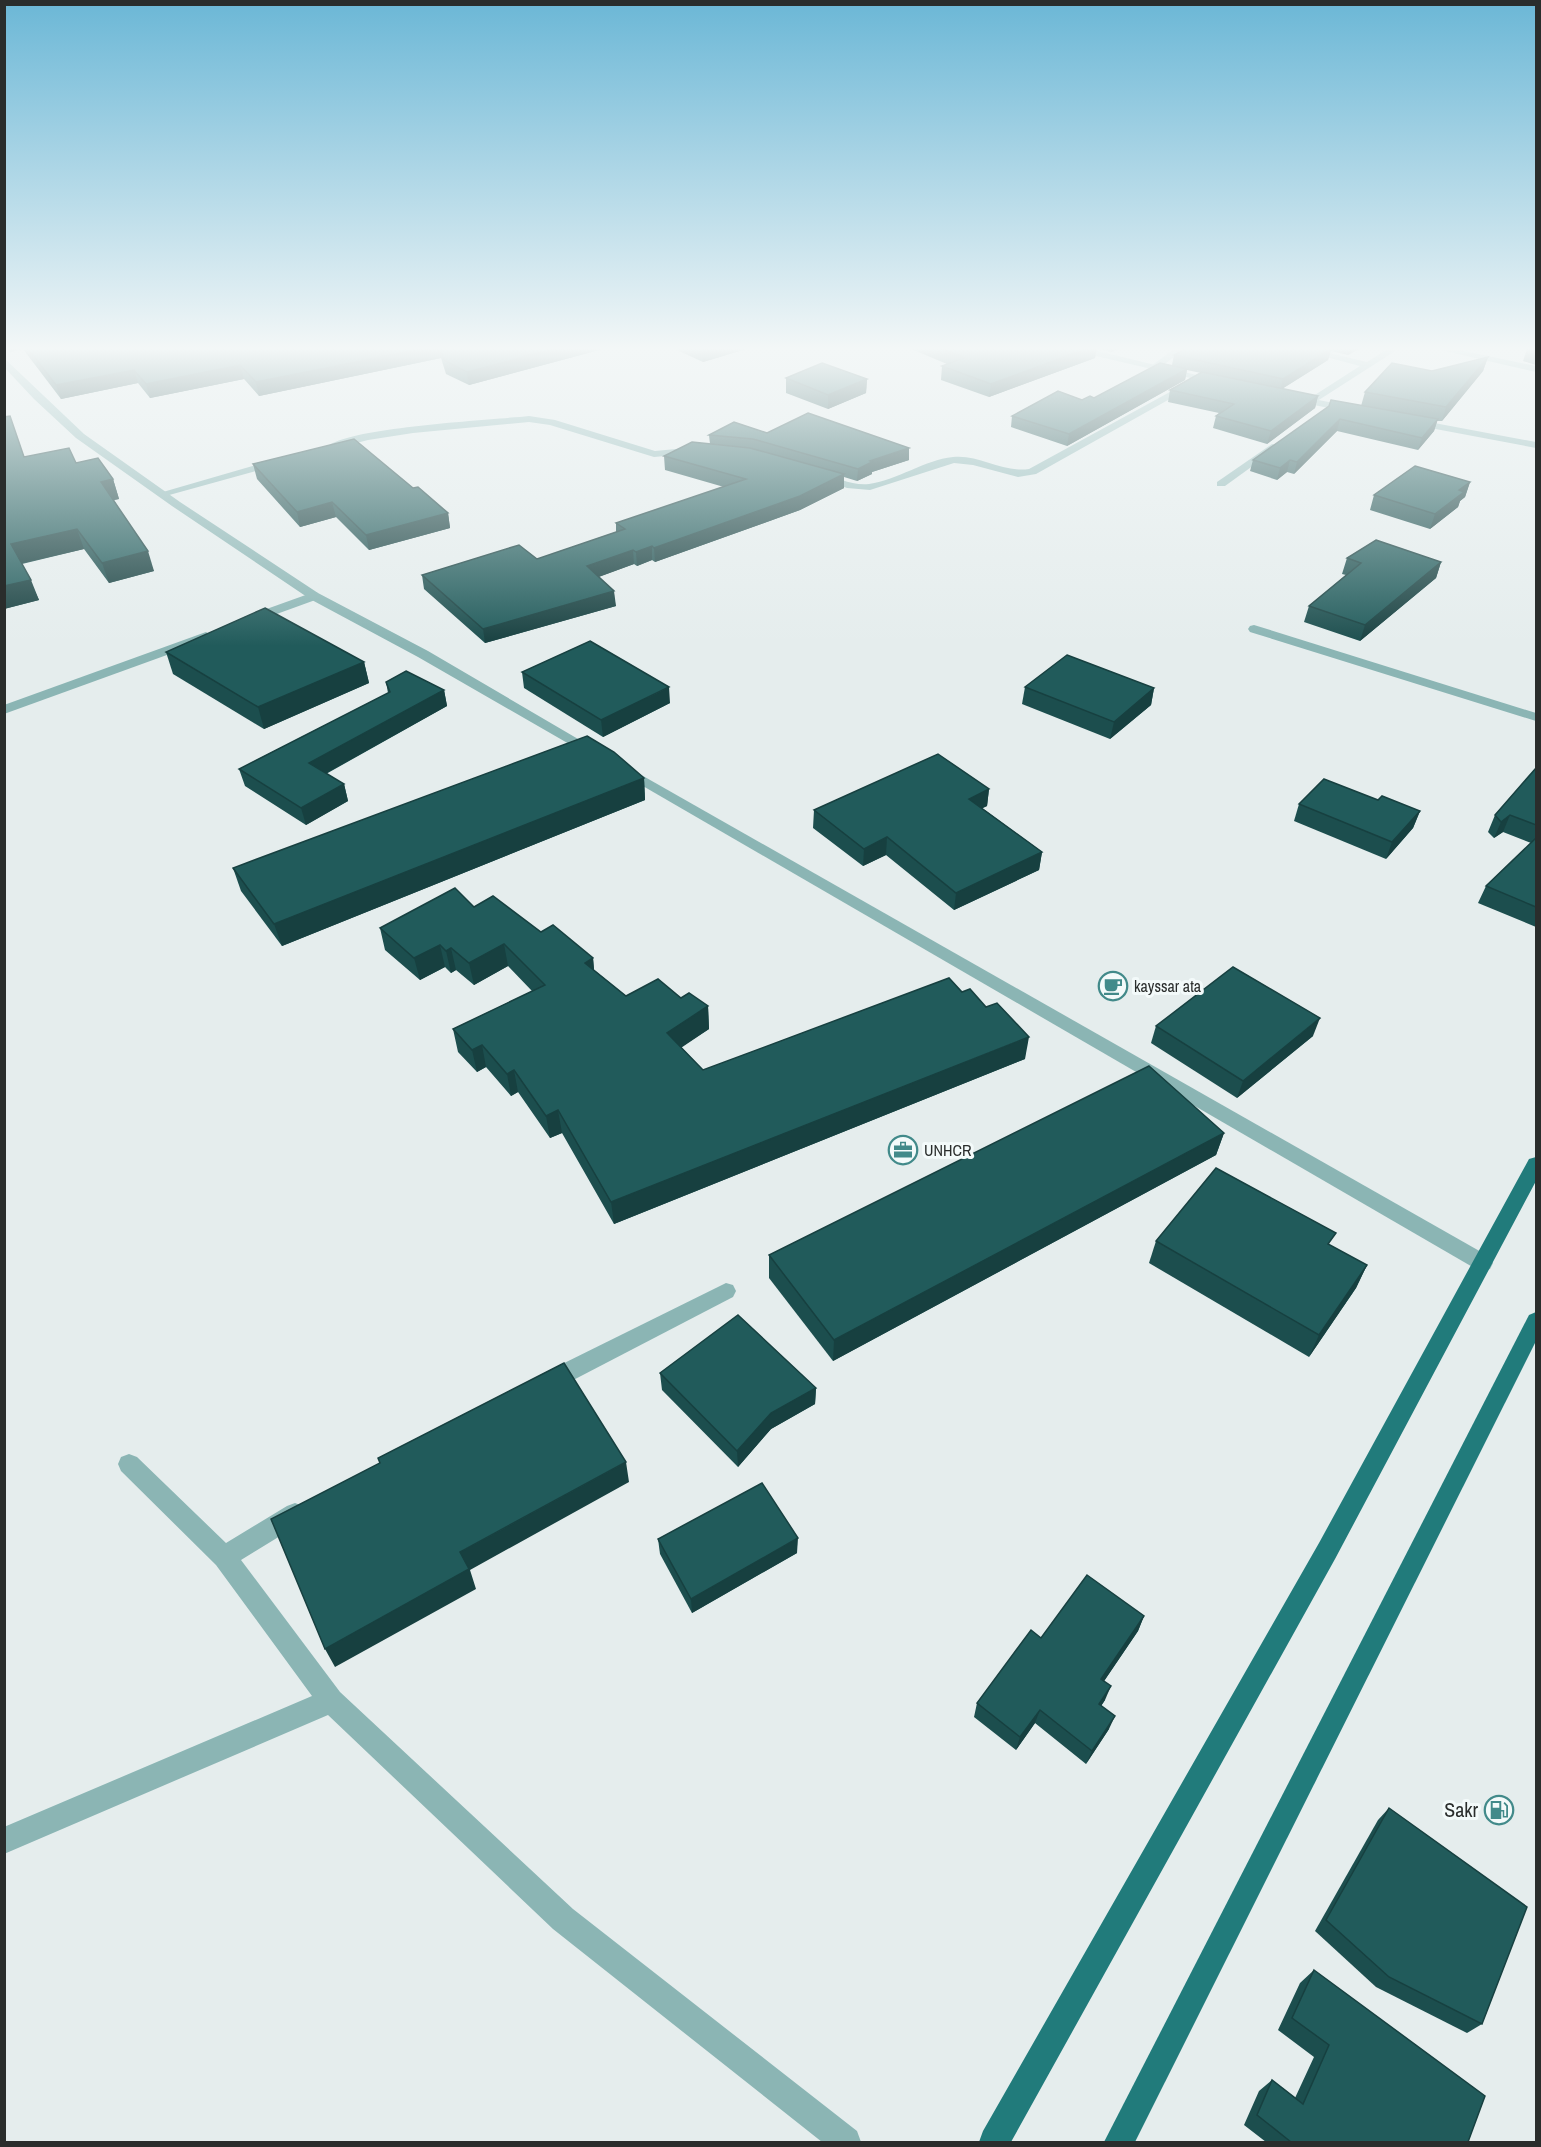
<svg xmlns="http://www.w3.org/2000/svg" width="1541" height="2147" font-family="'Archivo Narrow',sans-serif">
  <rect width="100%" height="100%" fill="#e5eded"/>
  <g fill="none" stroke-linecap="round" stroke-linejoin="round">
    <g fill="#8bb5b4" fill-rule="evenodd">
      <polygon points="1178,346 1188,346 1157,370 1151,370 1151,366"/>
      <polygon points="1285,346 1300,346 1367,362 1392,346 1403,346 1311,405 1306,402 1307,400 1360,366"/>
      <polygon points="1423,346 1440,346 1536,366 1536,372"/>
      <path d="M1190,381L1193,382V386L1036,474L1018,477L973,465L954,463L870,490L847,488L815,476L820,473C836,477 852,486 869,484C898,480 924,460 953,457C979,454 1003,473 1029,469Z"/>
      <path d="M529,416L555,420L655,451L697,447L702,450L697,453L654,457L550,425L529,422L413,433L368,440L333,449L328,446C352,427 491,420 529,416Z"/>
      <polygon points="1272,444 1276,445 1276,449 1225,486 1217,486 1217,482"/>
      <polygon points="277,459 282,462 281,464 162,497 156,494"/>
      <polygon points="314,592 318,593 318,599 252,623 248,624 242,620 244,617"/>
      <polygon points="1254,625 1536,713 1536,721 1250,632 1248,629 1250,626"/>
      <polygon points="206,632 212,636 211,639 4,714 4,705"/>
      <polygon points="726,1283 733,1285 736,1291 733,1297 556,1389 548,1391 540,1389 537,1382 540,1375"/>
      <polygon points="129,1454 137,1457 226,1543 287,1506 295,1503 303,1506 307,1514 303,1522 241,1560 340,1692 573,1909 857,2131 861,2142 822,2142 553,1929 328,1715 4,1854 4,1827 312,1696 216,1565 121,1471 118,1464 121,1457"/>
    </g>
    <g fill="#8bb5b4" fill-rule="evenodd">
      <polygon points="1062,346 1077,346 1221,381 1216,384 1066,349"/>
      <polygon points="4,358 84,434 180,502 318,593 428,651 602,753 600,756 590,756 418,657 310,599 172,506 76,438 34,399 4,367"/>
      <polygon points="1293,395 1354,407 1359,410 1354,413 1289,400 1289,396"/>
      <polygon points="1413,419 1536,442 1536,448 1409,424 1409,420"/>
      <polygon points="622,764 1490,1257 1493,1263 1490,1269 1483,1271 1476,1269 617,771 615,768 617,765"/>
    </g>
    <g fill="#217b7b" fill-rule="evenodd">
      <polygon points="1536,1157 1536,1181 1335,1559 1011,2142 979,2142 983,2131 1319,1543 1529,1159"/>
      <polygon points="1536,1312 1536,1341 1135,2142 1104,2142 1529,1315"/>
    </g>
  </g>
  <g fill="#1c4e4e">
    <polygon points="6,346 614,346 469,385 446,374 441,358 259,396 244,379 150,398 138,383 61,399 23,349 10,352"/>
    <polygon points="668,346 756,346 703,362"/>
    <polygon points="904,346 1128,346 1111,352 1096,348 1095,358 989,397 941,380 942,366 947,364"/>
    <polygon points="1191,346 1364,346 1348,355 1331,351 1328,360 1282,389 1318,396 1315,408 1267,444 1213,428 1216,416 1219,413 1168,402 1170,390 1201,373 1187,370 1185,380 1067,446 1011,427 1012,416 1094,398 1172,365 1174,355"/>
    <polygon points="1458,346 1477,346 1470,350 1458,347"/>
    <polygon points="1536,347 1536,365 1523,361 1527,349"/>
    <polygon points="1488,357 1483,371 1442,421 1437,421 1434,431 1418,450 1337,431 1294,474 1287,472 1277,480 1250,471 1253,460 1361,406 1365,392 1432,371"/>
    <polygon points="786,378 867,379 866,393 828,409 786,393"/>
    <polygon points="767,433 909,448 909,460 872,472 872,474 857,481 844,477 844,488 800,510 655,562 652,560 637,566 634,564 598,577 616,606 485,643 424,589 422,575 537,559 616,532 616,523 724,487 665,470 664,456 710,444 709,435"/>
    <polygon points="24,457 76,463 113,479 119,499 114,500 154,571 109,583 84,549 22,564 39,600 4,609"/>
    <polygon points="253,464 413,488 448,513 450,528 369,550 336,517 300,527 257,479"/>
    <polygon points="1470,482 1465,497 1460,501 1458,507 1430,529 1370,510 1374,495"/>
    <polygon points="1347,558 1441,562 1436,578 1360,641 1304,622 1309,606 1346,575 1342,574"/>
    <polygon points="166,652 364,662 369,683 264,729 173,674"/>
    <polygon points="522,672 670,703 603,737 524,688"/>
    <polygon points="386,682 444,690 447,706 326,774 344,784 348,801 306,825 245,786 239,769 388,693"/>
    <polygon points="1025,687 1154,688 1151,705 1110,739 1022,704"/>
    <polygon points="1536,768 1536,927 1478,903 1486,886 1531,843 1503,832 1494,838 1488,832 1495,815"/>
    <polygon points="644,778 645,800 282,946 241,891 233,868"/>
    <polygon points="989,789 987,806 982,808 1042,852 1039,870 954,910 886,855 863,866 813,828 814,810"/>
    <polygon points="1299,804 1420,811 1413,828 1386,859 1294,821"/>
    <polygon points="474,907 541,932 593,958 594,970 626,996 681,998 708,1006 709,1029 681,1047 703,1070 1025,1059 614,1224 562,1133 550,1138 518,1092 511,1096 486,1067 477,1072 458,1052 453,1029 532,991 508,966 474,985 456,970 451,973 445,967 420,980 385,950 380,928"/>
    <polygon points="1156,1026 1313,1036 1237,1098 1151,1043"/>
    <polygon points="1224,1133 1216,1155 833,1361 769,1278 769,1255"/>
    <polygon points="1156,1241 1367,1265 1356,1288 1309,1357 1149,1263"/>
    <polygon points="660,1373 816,1388 815,1404 771,1429 738,1467 662,1390"/>
    <polygon points="658,1539 797,1553 692,1613 660,1554"/>
    <polygon points="1144,1616 1138,1631 1104,1681 1105,1700 1101,1706 1109,1729 1086,1764 1035,1723 1016,1750 974,1717 977,1703 1041,1638"/>
    <polygon points="1389,1808 1482,2024 1467,2033 1376,1987 1315,1931 1378,1820"/>
    <polygon points="1314,1970 1468,2142 1266,2142 1244,2125 1259,2091 1272,2080 1295,2098 1314,2057 1278,2030 1300,1983"/>
  </g>
  <g fill="#174040">
    <polygon points="8,346 22,346 23,349 10,352"/>
    <polygon points="436,346 439,346 441,358 259,396 256,382"/>
    <polygon points="564,346 614,346 469,385 467,372"/>
    <polygon points="712,346 756,346 703,362 702,349"/>
    <polygon points="1094,346 1097,346 1095,358 989,397 991,384"/>
    <polygon points="1112,346 1128,346 1111,352"/>
    <polygon points="1351,346 1364,346 1348,355"/>
    <polygon points="1471,346 1477,346 1470,350"/>
    <polygon points="1331,349 1328,360 1280,390 1283,379"/>
    <polygon points="1488,357 1483,371 1442,421 1446,407"/>
    <polygon points="240,365 244,379 150,398 146,384"/>
    <polygon points="1187,369 1185,380 1067,446 1069,434"/>
    <polygon points="134,370 138,383 61,399 56,385"/>
    <polygon points="867,379 866,393 828,409 828,395"/>
    <polygon points="1318,396 1315,408 1267,444 1271,431"/>
    <polygon points="1340,419 1337,431 1294,474 1297,462"/>
    <polygon points="1438,419 1434,431 1418,450 1422,438"/>
    <polygon points="909,448 909,460 872,472 872,474 857,481 858,469 870,461"/>
    <polygon points="1290,460 1287,472 1277,480 1280,468"/>
    <polygon points="844,474 844,488 800,510 655,562 654,548"/>
    <polygon points="113,479 119,499 108,501 101,482"/>
    <polygon points="1470,482 1465,497 1460,501 1458,507 1430,529 1435,514 1459,490"/>
    <polygon points="332,502 336,517 300,527 297,512"/>
    <polygon points="448,513 450,528 369,550 366,535"/>
    <polygon points="77,529 84,549 19,564 11,544"/>
    <polygon points="652,546 652,560 637,566 636,552"/>
    <polygon points="633,550 634,564 588,581 587,566"/>
    <polygon points="148,551 154,571 109,583 102,563"/>
    <polygon points="1441,562 1436,578 1360,641 1365,625"/>
    <polygon points="31,580 39,600 4,609 4,586"/>
    <polygon points="614,591 616,606 485,643 483,629"/>
    <polygon points="364,662 369,683 264,729 258,707"/>
    <polygon points="669,687 670,703 603,737 601,720"/>
    <polygon points="1154,688 1151,705 1110,739 1114,722"/>
    <polygon points="444,690 447,706 314,780 309,763"/>
    <polygon points="644,778 645,800 282,946 274,924"/>
    <polygon points="344,784 348,801 306,825 301,808"/>
    <polygon points="989,789 987,806 967,816 969,799"/>
    <polygon points="1420,811 1413,828 1386,859 1392,842"/>
    <polygon points="1510,815 1503,832 1494,838 1501,822"/>
    <polygon points="887,837 886,855 863,866 864,849"/>
    <polygon points="1042,852 1039,870 954,910 956,893"/>
    <polygon points="504,944 508,966 474,985 469,963"/>
    <polygon points="440,945 445,967 420,980 414,958"/>
    <polygon points="451,948 456,970 451,973 446,951"/>
    <polygon points="593,958 595,981 585,963"/>
    <polygon points="708,1006 709,1029 669,1056 667,1033"/>
    <polygon points="1320,1018 1313,1036 1237,1098 1243,1081"/>
    <polygon points="1029,1037 1025,1059 614,1224 611,1202"/>
    <polygon points="482,1045 486,1067 477,1072 472,1050"/>
    <polygon points="514,1070 518,1092 511,1096 507,1074"/>
    <polygon points="558,1110 562,1133 550,1138 546,1116"/>
    <polygon points="1224,1133 1216,1155 833,1361 834,1340"/>
    <polygon points="1367,1265 1356,1288 1309,1357 1319,1335"/>
    <polygon points="816,1388 815,1404 771,1429 738,1467 737,1451 771,1413"/>
    <polygon points="626,1462 629,1482 470,1570 476,1589 335,1667 325,1649 460,1552"/>
    <polygon points="798,1538 797,1553 692,1613 691,1599"/>
    <polygon points="1144,1616 1138,1631 1096,1693 1101,1679"/>
    <polygon points="1111,1686 1105,1700 1093,1718 1099,1704"/>
    <polygon points="1040,1710 1035,1723 1016,1750 1020,1737"/>
    <polygon points="1115,1716 1109,1729 1086,1764 1092,1751"/>
  </g>
  <g fill="#215b5b" stroke="#174040" stroke-width="1.5">
    <polygon points="26,346 436,346 256,382 240,365 146,384 134,370 56,385"/>
    <polygon points="440,346 564,346 467,372 444,360"/>
    <polygon points="696,346 712,346 702,349"/>
    <polygon points="936,346 1094,346 991,384 942,366 964,358"/>
    <polygon points="1191,346 1320,346 1331,349 1283,379 1174,355"/>
    <polygon points="1536,347 1536,352 1527,349"/>
    <polygon points="1488,357 1446,407 1365,392 1392,363 1432,371"/>
    <polygon points="822,363 867,379 828,395 786,378"/>
    <polygon points="1160,363 1187,369 1069,434 1012,416 1058,391 1082,400 1090,396 1094,398"/>
    <polygon points="1202,372 1318,396 1271,431 1216,416 1234,404 1170,390"/>
    <polygon points="1331,400 1438,419 1422,438 1340,419 1297,462 1290,460 1280,468 1253,460 1329,406"/>
    <polygon points="808,413 909,448 870,461 872,462 858,469 753,439 709,435 734,422 767,433"/>
    <polygon points="10,416 24,457 69,448 76,463 98,458 113,479 101,482 148,551 102,563 77,529 11,544 31,580 4,586 4,417"/>
    <polygon points="354,439 413,488 418,487 448,513 366,535 332,502 297,512 253,464"/>
    <polygon points="692,442 750,448 844,474 800,496 654,548 652,546 636,552 633,550 587,566 614,591 483,629 422,575 519,545 537,559 625,529 616,523 746,479 664,456"/>
    <polygon points="1415,466 1470,482 1459,490 1464,492 1435,514 1374,495"/>
    <polygon points="1376,540 1441,562 1365,625 1309,606 1361,563 1347,558"/>
    <polygon points="265,608 364,662 258,707 166,652"/>
    <polygon points="590,641 669,687 601,720 522,672"/>
    <polygon points="1067,655 1154,688 1114,722 1025,687"/>
    <polygon points="406,671 444,690 309,763 344,784 301,808 239,769 390,692 386,682"/>
    <polygon points="587,736 614,752 644,778 274,924 233,868"/>
    <polygon points="938,754 989,789 969,799 1042,852 956,893 887,837 864,849 814,810"/>
    <polygon points="1536,768 1536,825 1510,815 1501,822 1495,815"/>
    <polygon points="1324,779 1378,800 1382,796 1420,811 1392,842 1299,804"/>
    <polygon points="1536,838 1536,907 1486,886"/>
    <polygon points="455,888 474,907 493,896 541,932 553,925 593,958 585,963 626,996 658,979 681,998 689,993 708,1006 667,1033 703,1070 949,978 962,992 970,989 986,1007 997,1003 1029,1037 611,1202 558,1110 546,1116 514,1070 507,1074 482,1045 472,1050 453,1029 545,985 504,944 469,963 451,948 446,951 440,945 414,958 380,928"/>
    <polygon points="1233,967 1320,1018 1243,1081 1156,1026"/>
    <polygon points="1149,1066 1224,1133 834,1340 769,1255"/>
    <polygon points="1216,1168 1336,1233 1328,1244 1367,1265 1319,1335 1156,1241"/>
    <polygon points="738,1315 816,1388 771,1413 737,1451 660,1373"/>
    <polygon points="564,1363 626,1462 460,1552 469,1569 325,1649 271,1519 380,1463 378,1458"/>
    <polygon points="762,1483 798,1538 691,1599 658,1539"/>
    <polygon points="1087,1575 1144,1616 1101,1679 1111,1686 1099,1704 1115,1716 1092,1751 1040,1710 1020,1737 977,1703 1031,1630 1041,1638"/>
    <polygon points="1389,1808 1527,1907 1482,2024 1389,1977 1326,1920"/>
    <polygon points="1314,1970 1485,2096 1468,2142 1291,2142 1257,2115 1272,2080 1303,2104 1329,2045 1292,2018"/>
  </g>
  <linearGradient id="sky" x2="0" y2="1"><stop stop-color="#6bb7d6"/><stop offset="0.54" stop-color="#f3f7f7"/><stop offset="1" stop-color="#f3f7f7" stop-opacity="0"/></linearGradient>
  <rect width="1541" height="646" fill="url(#sky)"/>
  <defs>
    <g id="cafe-ring" transform="scale(1.5)"><circle r="9.5" fill="#f3fafa" stroke="#428a8a" stroke-width="1.5"/><path d="M-5.5-4.5H6V0H3Q3 3.5 0 3.5H-2.5Q-5.5 3.5-5.5 0ZM3-3.2v2h1.7v-2ZM-6 4.5H4V6H-6Z" fill="#428a8a"/></g>
    <g id="office-ring" transform="scale(1.5)"><circle r="9.5" fill="#f3fafa" stroke="#428a8a" stroke-width="1.5"/><path d="M-6-3h4V-5.5h4V-3h4V5H-6ZM-1-4.5V-3h2v-1.5ZM-6 0V1H6V0Z" fill="#428a8a"/></g>
    <g id="fuel-ring" transform="scale(1.5)"><circle r="9.5" fill="#f3fafa" stroke="#428a8a" stroke-width="1.5"/><path d="M-5.5-6h7V0h2V4h1.3V-2.5L3-4.5l.8-.8L6-3V5H2.5V1h-1V6h-7ZM-4.2-4.7v3.2H.2V-4.7Z" fill="#428a8a"/></g>
  </defs>
  <g fill-rule="evenodd">
    <use href="#cafe-ring" x="1113" y="986"/>
    <use href="#office-ring" x="903" y="1150"/>
    <use href="#fuel-ring" x="1499" y="1810"/>
  </g>
  <g text-anchor="middle" stroke-width="6" stroke-linejoin="round" paint-order="stroke">
    <g font-size="16" fill="#2a2d2c" stroke="#f3fafa" text-anchor="start">
      <text x="1134" y="992">kayssar ata</text>
      <text x="924" y="1156">UNHCR</text>
    </g>
    <g font-size="20" fill="#2a2d2c" stroke="#f3fafa" text-anchor="end">
      <text x="1478" y="1817">Sakr</text>
    </g>
  </g>
  <rect width="1541" height="2147" fill="none" stroke="#2a2d2c" stroke-width="12"/>
</svg>
